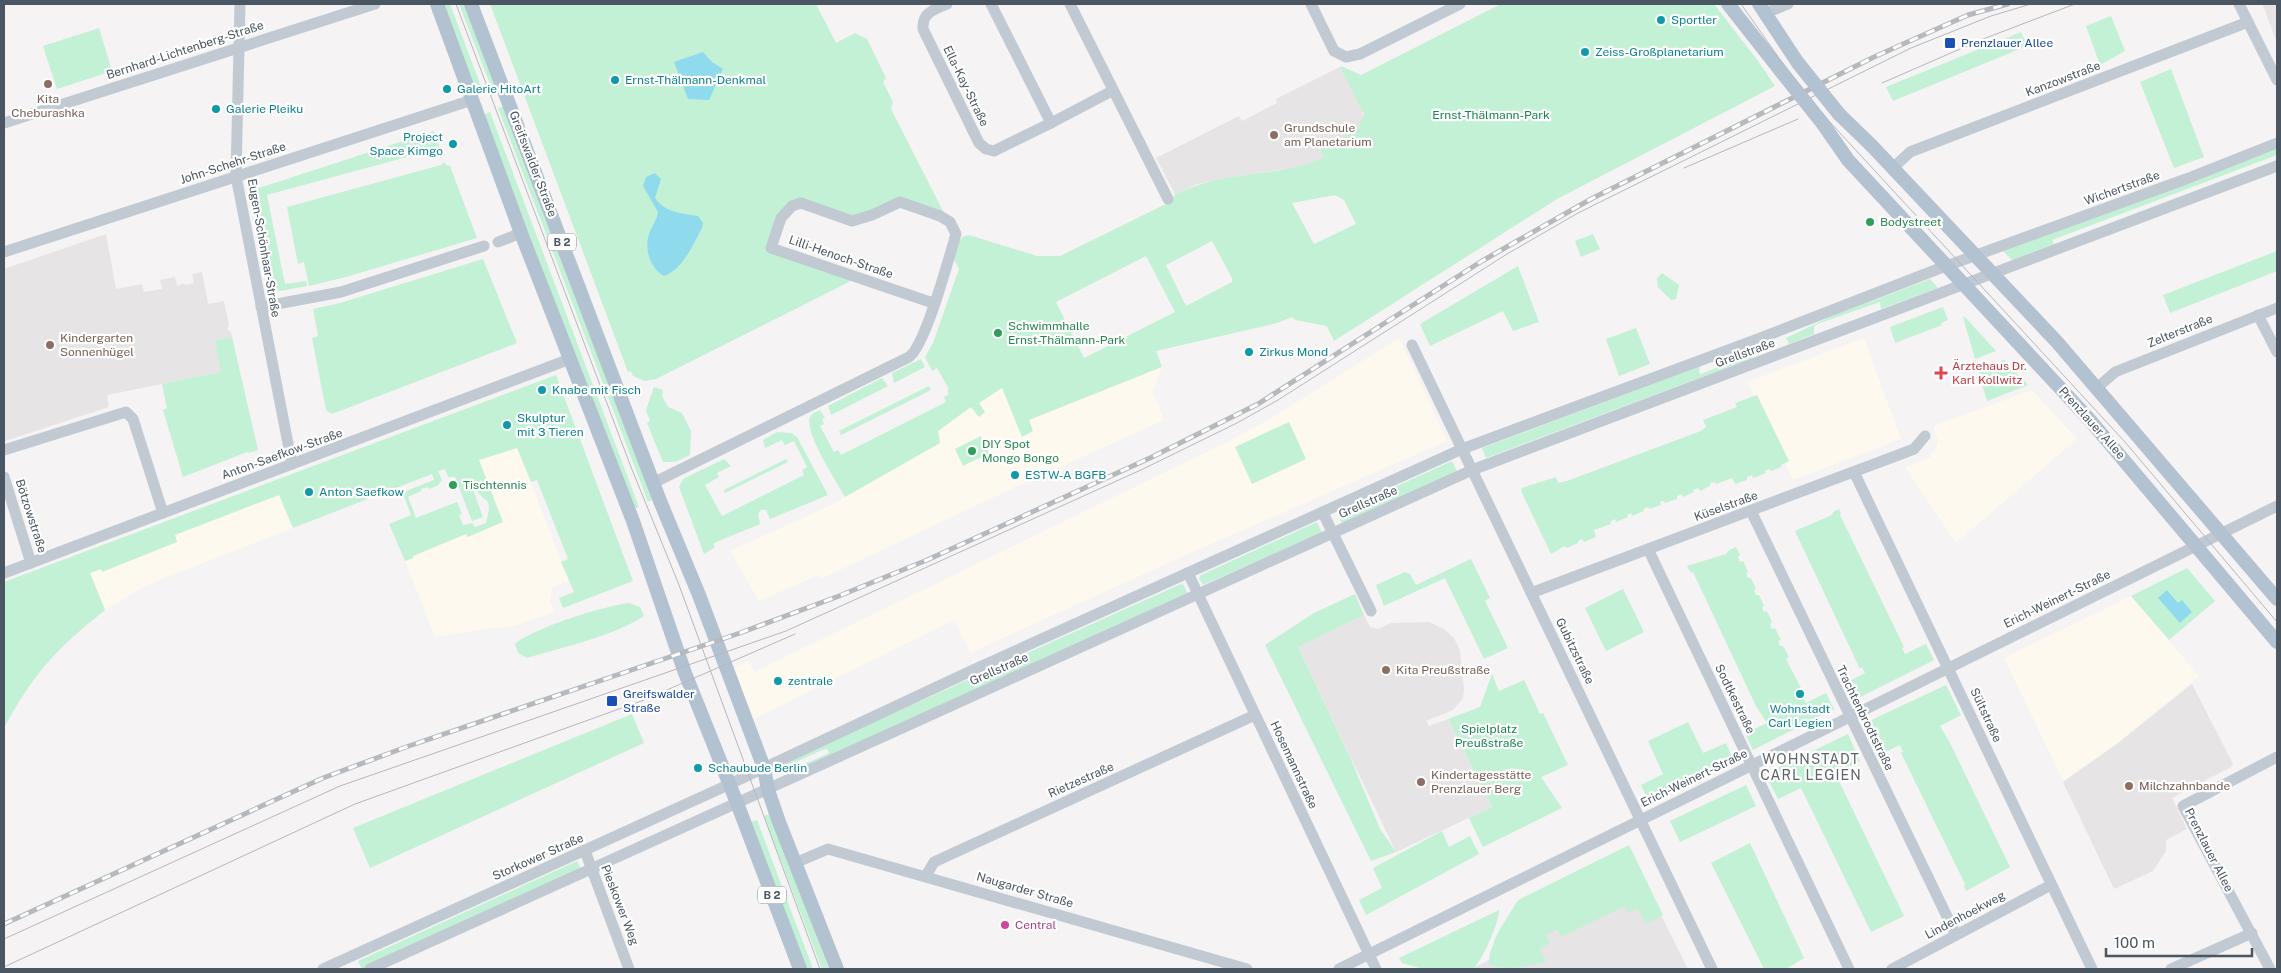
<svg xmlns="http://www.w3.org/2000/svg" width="2281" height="973" font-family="'Public Sans',sans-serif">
  <rect width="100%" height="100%" fill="#f5f3f3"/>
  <g fill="#fdf9ef">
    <polygon points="1399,338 1447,441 1188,554 970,653 954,620 752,720 732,669 749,661 754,672 1227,442 1268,420"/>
    <polygon points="1864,338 1901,439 1793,480 1747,382"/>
    <polygon points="1155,351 1162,367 1153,392 1164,420 979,504 821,579 819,575 759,601 730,551 831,505 940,443 938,431 971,407 979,416 985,412 979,403 1002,388"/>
    <polygon points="2032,390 2077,439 1956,543 1905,467 1931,457 1930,454 1935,451 1938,441 1933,426"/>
    <polygon points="517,447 569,581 553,587 550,601 555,612 510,627 485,629 435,637 405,561 413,558 412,556 467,534 467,536 503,522 479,460"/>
    <polygon points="279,495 293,528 149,584 105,610 90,573 101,569 102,572 177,542 174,535"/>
    <polygon points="2131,596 2199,676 2116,744 2063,781 2004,658"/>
  </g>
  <g fill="#e6e4e5">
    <polygon points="2262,4 2277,4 2277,43 2264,8"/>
    <polygon points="1340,67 1362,109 1363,120 1358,128 1336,144 1320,148 1324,157 1305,166 1226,178 1198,184 1175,194 1156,158 1239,116 1242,121 1277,103 1276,99"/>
    <polygon points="106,234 116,289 142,284 144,292 162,289 160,280 175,277 177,286 184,283 185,285 194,283 192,274 202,272 208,304 224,301 229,326 227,329 231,332 232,337 215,340 222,372 107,395 109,407 5,441 4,269"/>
    <polygon points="1364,615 1370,627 1378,629 1391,623 1429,622 1444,629 1454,638 1460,651 1464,690 1463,698 1453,710 1426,721 1429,726 1448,719 1492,807 1396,852 1298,647"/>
    <polygon points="2192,684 2233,764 2231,767 2172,798 2187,829 2166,840 2166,851 2153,871 2114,889 2063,782 2117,744"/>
    <polygon points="1642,877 1688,969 1472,969"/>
  </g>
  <g fill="#c3f1d5" fill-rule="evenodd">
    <polygon points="442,4 450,4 483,92 476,95"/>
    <polygon points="459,4 465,4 496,85 491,87"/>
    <polygon points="490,4 816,4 836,43 855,33 867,39 886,78 883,82 893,102 891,109 944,213 899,199 870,212 852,216 799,200 782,209 768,250 850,280 849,282 656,379 645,381 633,376 631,371 628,372"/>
    <path d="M1501,4H1714L1758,61L1775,86L1557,199L1334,341L1327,326L1295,320L1292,317L1277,323L1156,351L1162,367L1029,420L1033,431L1022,437L1002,388L979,403L985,412L979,417L971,407L938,431L940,443L845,497C837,482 804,433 810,417C812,413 816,412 820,410L825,418L822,419L824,424L820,426L834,452L838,450L841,455L946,402L944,397L948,395V387L937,368L932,371L925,357L933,343L959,269L953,258C956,248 957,237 969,235L1037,256H1060L1172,201L1175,194C1192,187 1208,181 1226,178C1259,172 1293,172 1324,157L1320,148L1327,145L1332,146L1336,144L1339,139L1358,128L1364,114L1340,67L1341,66L1361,75ZM1335,195L1344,200L1356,224L1314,244L1292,203ZM1212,241L1232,278V282L1186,306L1166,265ZM1146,256L1175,312L1084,358L1056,302Z"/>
    <polygon points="2111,16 2125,51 2100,65 2086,26"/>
    <polygon points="99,28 112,71 57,89 43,46"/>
    <polygon points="2021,32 2027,46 1893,101 1886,87"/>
    <polygon points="2171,69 2204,157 2174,168 2140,82"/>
    <polygon points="505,106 654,499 648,502 498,108"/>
    <polygon points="490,112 639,507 633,509 484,115"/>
    <polygon points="434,131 440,148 267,195 285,284 306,281 307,286 275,292 256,189"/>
    <polygon points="2277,149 2277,155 2052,240 2054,244 2277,160 2277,163 2014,262 2003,251"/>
    <polygon points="444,162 446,165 450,166 477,238 346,277 309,286 304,262 298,264 287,207 441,165"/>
    <polygon points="1593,234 1600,249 1581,257 1575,241"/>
    <polygon points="2277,251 2277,271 2170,313 2163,295"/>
    <polygon points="483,259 517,343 332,414 326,410 312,338 318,336 313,309 340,303"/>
    <polygon points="1518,266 1539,322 1513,331 1503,311 1430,346 1420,324"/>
    <polygon points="1662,273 1679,285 1676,299 1671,300 1658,287 1657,278"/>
    <polygon points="1930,279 1938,288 1881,309 1880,302 1820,323 1814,326 1814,334 1789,344 1786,338 1832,316"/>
    <polygon points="1943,307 1948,320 1941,323 1942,325 1895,343 1890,327"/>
    <polygon points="1963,317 1965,317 1996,351 1975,359"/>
    <polygon points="1636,328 1650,364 1619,376 1606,339"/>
    <polygon points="232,337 258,450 249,453 247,452 183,477 163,410 167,408 162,384 221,372 215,340"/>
    <polygon points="1749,348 1753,358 1486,458 1482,448 1700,366 1699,373 1701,374 1741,358 1743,350"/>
    <polygon points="921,359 925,367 894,383 892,373"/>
    <polygon points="2004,360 2028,385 1987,401 1978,370"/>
    <path d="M556,375L633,581L563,608L559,598L574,592L561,562L568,559L537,480L531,482L517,448L479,460L503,522L468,537L466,534L413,556V558L405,561L389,524L411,515L404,496L406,491L434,480L432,474L293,528L279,495L175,535L177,542L102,572L101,569L90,573L105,610C56,649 34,673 4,728V582ZM445,469L448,477H455L472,521L483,517L472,487L475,486C484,507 494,492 486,523L475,527L472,523L463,525L459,515L462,514L457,502L416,518L408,497L421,491V489L428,487L429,489L437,486L442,480L438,471Z"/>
    <polygon points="882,378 888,386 831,415 828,406"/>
    <polygon points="929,386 931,390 841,435 839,431"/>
    <polygon points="654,387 663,390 662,396 668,407 682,413 691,431 690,455 675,462 663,462 647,423 650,421 646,410"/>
    <polygon points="1757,395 1789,461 1781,465 1781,467 1771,471 1769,469 1765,471 1766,473 1753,478 1752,475 1747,477 1747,480 1735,484 1732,478 1716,484 1715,482 1710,483 1710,486 1700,491 1698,488 1693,490 1694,492 1683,497 1681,494 1677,496 1677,499 1665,503 1664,501 1660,502 1661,505 1649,509 1648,507 1643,509 1644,511 1632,516 1631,513 1627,515 1628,517 1616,522 1615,519 1610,522 1611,524 1594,530 1596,537 1584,542 1582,539 1578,541 1578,543 1567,548 1565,546 1551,554 1521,491 1522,488 1556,477 1558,483 1567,481 1701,431 1706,427 1703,420 1737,407 1735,403"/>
    <polygon points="1289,422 1306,459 1252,484 1235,447"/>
    <polygon points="777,432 791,433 797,437 828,495 770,519 766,510 761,510 758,514 760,524 714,543 714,548 704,554 679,487 683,479 724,459 731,466 717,473 719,477 705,485 722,516 804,475 802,470 807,467 794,441 785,445 782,440 765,448 763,440"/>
    <polygon points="981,436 989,453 963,466 955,449"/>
    <polygon points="786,459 788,462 725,493 724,490"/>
    <polygon points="1452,461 1457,471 1342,524 1337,513"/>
    <polygon points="1839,509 1841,514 1840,515 1904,647 1902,648 1905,654 1926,644 1934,660 1852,701 1844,684 1865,673 1862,667 1860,669 1795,531 1832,515 1833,512"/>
    <polygon points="1317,522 1322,533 1203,585 1199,578 1201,575"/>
    <polygon points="1736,547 1740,555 1738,557 1740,562 1743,561 1748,572 1746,573 1748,578 1751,578 1756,589 1754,590 1756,595 1759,595 1764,606 1762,607 1764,612 1767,611 1772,622 1770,624 1772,629 1775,628 1781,640 1778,641 1780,646 1783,646 1789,657 1786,659 1805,696 1803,697 1806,703 1826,693 1834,709 1753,750 1745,733 1767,723 1756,706 1693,572 1691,573 1687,566 1726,554 1729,550"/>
    <polygon points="1471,559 1490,598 1485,601 1508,648 1484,659 1445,578 1384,606 1376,585 1405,572 1410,574 1416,585"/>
    <polygon points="2187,568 2215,601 2169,640 2131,596"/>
    <polygon points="1181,584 1184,585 1187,593 788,775 787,772 829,753 827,749 822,750 785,767 784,765 818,747"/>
    <polygon points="1623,589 1644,632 1606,651 1585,608"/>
    <polygon points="1355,594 1364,615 1298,647 1350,757 1380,829 1396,852 1371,861 1265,645 1314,613"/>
    <path d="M629,603L640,607L644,616C609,638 566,646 527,658L518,653L515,644C533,628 604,606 629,603Z"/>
    <polygon points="1492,674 1499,691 1524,680 1540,714 1543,713 1568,765 1541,777 1562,808 1483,847 1469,818 1492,807 1448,719 1480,707"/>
    <polygon points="1946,685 1961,715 1940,726 1950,743 2010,867 1966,891 1964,886 1965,884 1901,753 1903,752 1900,745 1879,755 1865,723"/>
    <polygon points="632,714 644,743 370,868 353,828"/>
    <polygon points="1688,722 1703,753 1726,743 1733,759 1648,800 1641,785 1663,774 1648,741"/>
    <polygon points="1848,734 1860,761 1835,773 1904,916 1871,932 1801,788 1778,799 1765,774"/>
    <polygon points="1746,785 1756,806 1680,842 1670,821"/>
    <polygon points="770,814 829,969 822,969 764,816"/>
    <polygon points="757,820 813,969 806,969 751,822"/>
    <polygon points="1442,831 1449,847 1470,836 1479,854 1366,915 1359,900 1382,888 1373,868"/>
    <polygon points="1750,843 1804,958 1786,969 1764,969 1711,863"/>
    <path d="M1629,845L1663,915L1646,924L1638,908L1628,913L1625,906L1561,937L1557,929L1546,935L1550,943L1539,949L1546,962C1529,965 1504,973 1489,963L1490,953L1497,934L1518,900Z"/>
    <polygon points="577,861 581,869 362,969 358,961"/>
    <path d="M1499,910C1500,921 1482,960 1474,968L1423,969L1402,963L1399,958Z"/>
  </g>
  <g fill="#90daee">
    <polygon points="703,52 712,62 723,69 709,100 688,99 674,62"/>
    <path d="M655,173L661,179L655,198C666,213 680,213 698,216L703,223L702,228C693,245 683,269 664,276C650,268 644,249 649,234C652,226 657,220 658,212L643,186L646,177Z"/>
    <polygon points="2167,590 2178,603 2182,600 2192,612 2180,623 2158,598"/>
  </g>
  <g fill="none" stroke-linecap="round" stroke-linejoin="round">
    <g stroke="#c1cad2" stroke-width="11">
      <polyline points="240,4 236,176 292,464"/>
      <path d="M947,4C934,10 922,12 923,29L979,143L986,149L994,151L1051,123"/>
      <polyline points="991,4 1051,123 1112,91"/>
      <polyline points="1070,4 1168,199"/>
      <polyline points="1311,4 1334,51 1346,57 1360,54 1460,4"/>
      <polyline points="2239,4 2277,80"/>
      <polyline points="1766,13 1788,4"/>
      <polyline points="4,123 375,4"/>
      <polyline points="1893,168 1910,152 2248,22"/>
      <polyline points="498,242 521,233"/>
      <polyline points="4,252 472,100"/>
      <polyline points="261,307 341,292 484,246"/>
      <polyline points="2258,315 2277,352"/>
      <polyline points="1412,345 1712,969"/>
      <polyline points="2097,388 2115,372 2277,308"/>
      <polyline points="4,450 126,412 133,419 163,513"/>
      <polyline points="1854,472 2092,969"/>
      <polyline points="4,477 31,563"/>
      <path d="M653,483L909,357C926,345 949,257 956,234L950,222L940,216L900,202L872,215L852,221L801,203L792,206L781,218L771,248L933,303"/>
      <polyline points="1751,511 1956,935"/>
      <polyline points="1323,513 1371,611"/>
      <polyline points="1648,549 1849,969"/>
      <polyline points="4,573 570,359"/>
      <polyline points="1188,573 1376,969"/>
      <polyline points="1531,593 1901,454 1914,449 1925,436"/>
      <polyline points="585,851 629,969"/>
      <polyline points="795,863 828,849 1247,969"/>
      <polyline points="926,876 934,862 1255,715"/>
      <polyline points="323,969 717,790 973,670 1462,449 1758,339 1938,269 2186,179 2277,143"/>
      <polyline points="370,969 1472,470 2277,166"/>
      <polyline points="1339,969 2277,506"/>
      <polyline points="1892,969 2051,885"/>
      <polyline points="2171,969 2252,933"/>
      <polyline points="2270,969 2183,806 2277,757"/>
    </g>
    <g stroke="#b3c2d1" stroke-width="14">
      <polyline points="437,4 521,233 633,521 685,673 737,803 800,969"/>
      <polyline points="471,4 660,501 699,595 764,768 768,790 779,822 837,969"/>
      <polyline points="1728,4 1780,70"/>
      <polyline points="1759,4 1798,63"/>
      <polyline points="1839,114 1872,146 2057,342 2277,599"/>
      <polyline points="1823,124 1848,160 2089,419 2277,642"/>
    </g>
    <g stroke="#b5b8bd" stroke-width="1">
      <polyline points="456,4 631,467 679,585 820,969"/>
      <polyline points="1741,4 1786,68 1828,120 2125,442 2277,622"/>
      <polyline points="1882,83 1983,39 2075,4"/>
      <polyline points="1684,168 1798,119"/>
      <polyline points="4,939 340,786 786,631 1143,469 1237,423 1278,400 1507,254 1578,213 1911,48 1991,16 2031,4"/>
      <polyline points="4,967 355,804 644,700 795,634"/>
    </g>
    <g stroke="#b5b8bd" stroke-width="5">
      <polyline id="rail" points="4,924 323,778 406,747 740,633 839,596 927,560 1150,458 1258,404 1482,261 1591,199 1874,57 1968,15 2008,4"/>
    </g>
    <use href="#rail" stroke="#fff" stroke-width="3" stroke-dasharray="9" stroke-linecap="butt"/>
    <g stroke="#b3c2d1" stroke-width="14">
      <polyline points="1798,63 1839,114"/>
      <polyline points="1780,70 1823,124"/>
    </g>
  </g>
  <g fill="#0f9aa8" stroke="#fff" stroke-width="2">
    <circle cx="1661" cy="20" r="5"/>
    <circle cx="1585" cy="52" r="5"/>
    <circle cx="615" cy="80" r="5"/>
    <circle cx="447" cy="89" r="5"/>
    <circle cx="216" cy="109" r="5"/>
    <circle cx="453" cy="144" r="5"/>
    <circle cx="1249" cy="352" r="5"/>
    <circle cx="542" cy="390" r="5"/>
    <circle cx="507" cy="425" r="5"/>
    <circle cx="1015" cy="475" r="5"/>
    <circle cx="309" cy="492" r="5"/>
    <circle cx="778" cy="681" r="5"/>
    <circle cx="1800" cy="694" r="5"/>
    <circle cx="698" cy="768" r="5"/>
  </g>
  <g fill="#1a4fb4" stroke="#fff" stroke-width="2">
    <rect x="1944" y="37" width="12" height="12" rx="2.5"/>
    <rect x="606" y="695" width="12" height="12" rx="2.5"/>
  </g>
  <g fill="#8d6e63" stroke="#fff" stroke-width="2">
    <circle cx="48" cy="84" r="5"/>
    <circle cx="1274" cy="135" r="5"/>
    <circle cx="50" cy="345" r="5"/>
    <circle cx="1386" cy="670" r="5"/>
    <circle cx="1421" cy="782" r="5"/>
    <circle cx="2129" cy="786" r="5"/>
  </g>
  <g fill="#2e9e5b" stroke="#fff" stroke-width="2">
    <circle cx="1870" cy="222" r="5"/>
    <circle cx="998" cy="333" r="5"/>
    <circle cx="972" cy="451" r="5"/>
    <circle cx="453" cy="485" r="5"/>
  </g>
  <path fill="#e0444e" stroke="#fff" stroke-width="2" d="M1938.5 365.5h5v5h5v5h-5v5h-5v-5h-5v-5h5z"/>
  <circle fill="#d1479c" stroke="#fff" stroke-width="2" cx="1005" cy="925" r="5"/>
  <g text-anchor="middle" stroke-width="4.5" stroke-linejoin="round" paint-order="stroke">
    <g fill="#fff" stroke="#808990" stroke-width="1">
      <rect x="548" y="233.5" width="28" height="17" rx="4"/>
      <rect x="758" y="886.5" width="28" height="17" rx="4"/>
    </g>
    <g font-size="11" font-weight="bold" fill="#4a5661">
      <text x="562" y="246">B 2</text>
      <text x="772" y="899">B 2</text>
    </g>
    <g font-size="12" fill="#0d838f" stroke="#fff" text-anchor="start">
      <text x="1671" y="24">Sportler</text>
      <text x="1595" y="56">Zeiss-Großplanetarium</text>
      <text x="625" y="84">Ernst-Thälmann-Denkmal</text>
      <text x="457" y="93">Galerie HitoArt</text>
      <text x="226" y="113">Galerie Pleiku</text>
      <text x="443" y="141" text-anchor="end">Project<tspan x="443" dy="14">Space Kimgo</tspan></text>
      <text x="1259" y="356">Zirkus Mond</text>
      <text x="552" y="394">Knabe mit Fisch</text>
      <text x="517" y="422">Skulptur<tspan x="517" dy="14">mit 3 Tieren</tspan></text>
      <text x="1025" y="479">ESTW-A BGFB</text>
      <text x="319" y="496">Anton Saefkow</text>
      <text x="788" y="685">zentrale</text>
      <text x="1800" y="713" text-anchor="middle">Wohnstadt<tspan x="1800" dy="14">Carl Legien</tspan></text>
      <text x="708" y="772">Schaubude Berlin</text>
    </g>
    <g font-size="12" fill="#164399" stroke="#fff" text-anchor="start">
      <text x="1961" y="47">Prenzlauer Allee</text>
      <text x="623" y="698">Greifswalder<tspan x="623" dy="14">Straße</tspan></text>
    </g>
    <g font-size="12" fill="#4a5661" stroke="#fff">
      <text transform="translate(185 50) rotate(-18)" y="4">Bernhard-Lichtenberg-Straße</text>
      <text transform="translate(2063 79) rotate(-21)" y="4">Kanzowstraße</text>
      <text transform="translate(966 86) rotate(64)" y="4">Ella-Kay-Straße</text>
      <text transform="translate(233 163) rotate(-18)" y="4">John-Schehr-Straße</text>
      <text transform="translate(533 164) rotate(69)" y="4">Greifswalder Straße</text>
      <text transform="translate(2122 188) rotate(-20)" y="4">Wichertstraße</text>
      <text transform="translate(264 248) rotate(80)" y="4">Eugen-Schönhaar-Straße</text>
      <text transform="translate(841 257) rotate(19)" y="4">Lilli-Henoch-Straße</text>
      <text transform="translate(2180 331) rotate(-22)" y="4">Zelterstraße</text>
      <text transform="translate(1745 353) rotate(-20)" y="4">Grellstraße</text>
      <text transform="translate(2092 423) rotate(48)" y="4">Prenzlauer Allee</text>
      <text transform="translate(282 454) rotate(-20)" y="4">Anton-Saefkow-Straße</text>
      <text transform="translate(1368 502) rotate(-24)" y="4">Grellstraße</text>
      <text transform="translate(1726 506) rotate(-20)" y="4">Küselstraße</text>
      <text transform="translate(31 516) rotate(72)" y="4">Bötzowstraße</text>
      <text transform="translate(2057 599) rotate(-26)" y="4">Erich-Weinert-Straße</text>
      <text transform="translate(1575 651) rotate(64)" y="4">Gubitzstraße</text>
      <text transform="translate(999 669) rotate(-24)" y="4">Grellstraße</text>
      <text transform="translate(1735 699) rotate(64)" y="4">Sodtkestraße</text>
      <text transform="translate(1986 715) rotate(65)" y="4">Sültstraße</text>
      <text transform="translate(1865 718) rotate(64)" y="4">Trachtenbrodtstraße</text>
      <text transform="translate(1294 765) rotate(65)" y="4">Hosemannstraße</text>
      <text transform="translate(1694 778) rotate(-26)" y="4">Erich-Weinert-Straße</text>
      <text transform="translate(1081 780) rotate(-24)" y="4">Rietzestraße</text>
      <text transform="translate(2209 850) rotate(63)" y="4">Prenzlauer Allee</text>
      <text transform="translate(538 857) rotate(-24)" y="4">Storkower Straße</text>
      <text transform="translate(1025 890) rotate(16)" y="4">Naugarder Straße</text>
      <text transform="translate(620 905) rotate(69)" y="4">Pieskower Weg</text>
      <text transform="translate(1965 915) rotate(-28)" y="4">Lindenhoekweg</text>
    </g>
    <g font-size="12" fill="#785e54" stroke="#fff" text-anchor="start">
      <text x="48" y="103" text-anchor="middle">Kita<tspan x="48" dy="14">Cheburashka</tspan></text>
      <text x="1284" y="132">Grundschule<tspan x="1284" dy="14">am Planetarium</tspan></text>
      <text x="60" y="342">Kindergarten<tspan x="60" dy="14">Sonnenhügel</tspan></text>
      <text x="1396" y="674">Kita Preußstraße</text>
      <text x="1431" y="779">Kindertagesstätte<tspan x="1431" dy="14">Prenzlauer Berg</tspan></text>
      <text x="2139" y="790">Milchzahnbande</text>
    </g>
    <g font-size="12" fill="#17864f" stroke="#fff">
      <text x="1491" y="119">Ernst-Thälmann-Park</text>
      <text x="1489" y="733">Spielplatz<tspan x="1489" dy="14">Preußstraße</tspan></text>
    </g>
    <g font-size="12" fill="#27864d" stroke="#fff" text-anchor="start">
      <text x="1880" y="226">Bodystreet</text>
      <text x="1008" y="330">Schwimmhalle<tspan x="1008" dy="14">Ernst-Thälmann-Park</tspan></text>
      <text x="982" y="448">DIY Spot<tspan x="982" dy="14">Mongo Bongo</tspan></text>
      <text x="463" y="489">Tischtennis</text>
    </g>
    <g font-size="12" fill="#be3a42" stroke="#fff" text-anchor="start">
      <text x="1952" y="370">Ärztehaus Dr.<tspan x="1952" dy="14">Karl Kollwitz</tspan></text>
    </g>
    <g font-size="12" fill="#b23c85" stroke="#fff" text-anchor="start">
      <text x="1015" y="929">Central</text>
    </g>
    <g font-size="14" letter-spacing="1" fill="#5f6368" stroke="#fff">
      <text x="1811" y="764">WOHNSTADT<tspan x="1811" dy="16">CARL LEGIEN</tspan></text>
    </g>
  </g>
  <rect width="2281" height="973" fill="none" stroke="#4a5661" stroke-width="10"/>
  <path d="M2106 948v8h146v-8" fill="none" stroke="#4a5661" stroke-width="2.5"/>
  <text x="2114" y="948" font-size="15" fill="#4a5661" stroke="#ffffff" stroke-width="4" paint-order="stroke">100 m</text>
</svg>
